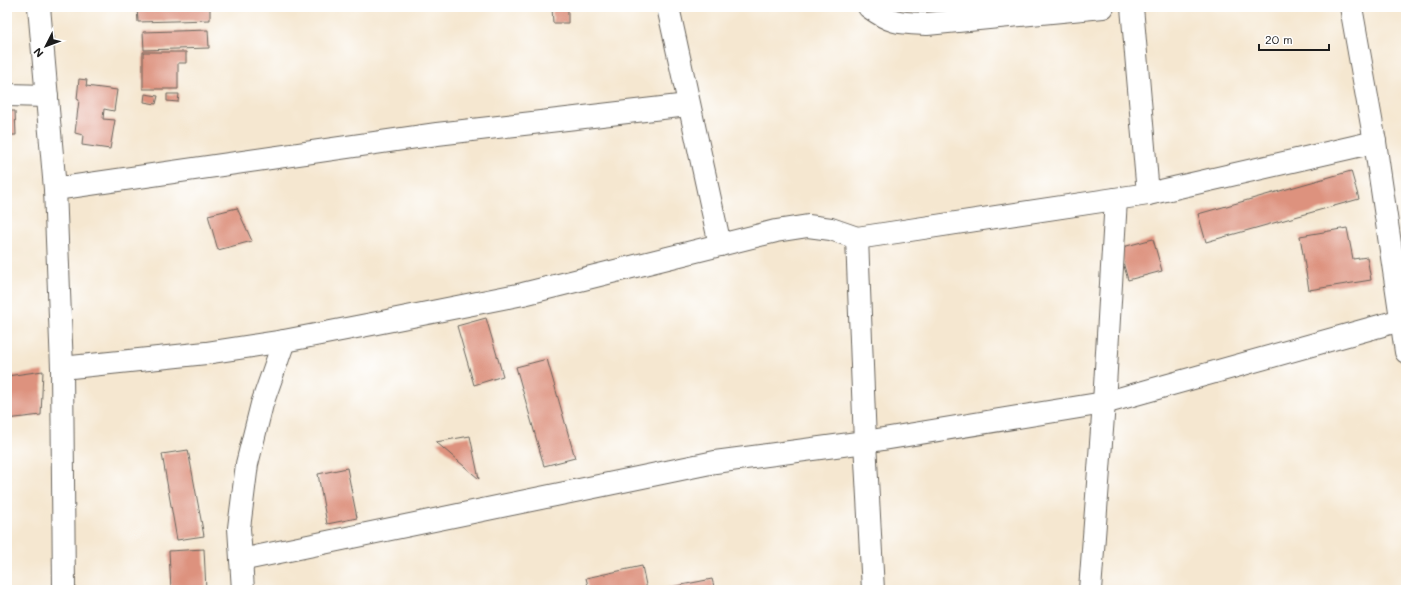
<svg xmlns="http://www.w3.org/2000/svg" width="1413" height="597" font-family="Mali,sans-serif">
  <rect width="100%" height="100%" fill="#fff"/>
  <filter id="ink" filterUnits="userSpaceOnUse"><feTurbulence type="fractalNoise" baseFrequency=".025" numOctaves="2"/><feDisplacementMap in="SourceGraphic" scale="8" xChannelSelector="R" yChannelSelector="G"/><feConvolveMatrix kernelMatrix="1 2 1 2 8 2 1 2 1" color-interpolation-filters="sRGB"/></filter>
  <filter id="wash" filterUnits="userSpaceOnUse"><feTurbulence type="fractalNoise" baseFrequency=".012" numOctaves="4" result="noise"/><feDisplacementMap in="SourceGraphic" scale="16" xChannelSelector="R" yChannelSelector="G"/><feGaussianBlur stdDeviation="0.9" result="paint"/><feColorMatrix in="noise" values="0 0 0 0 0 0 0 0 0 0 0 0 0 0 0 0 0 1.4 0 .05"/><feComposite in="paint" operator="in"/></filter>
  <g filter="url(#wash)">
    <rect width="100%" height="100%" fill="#f5e7d0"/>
    <g id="blocks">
      <g fill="#dd927e">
        <polygon points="137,7 210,7 210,20 138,22"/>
        <polygon points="568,7 568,23 553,23 552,8"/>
        <polygon points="208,30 209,48 144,50 143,32"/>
        <polygon points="143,52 186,52 186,63 178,63 178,89 143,89"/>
        <polygon points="79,79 87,80 86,86 117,90 114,111 104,109 103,119 115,120 110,149 82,145 83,135 75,133 79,100 77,99"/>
        <polygon points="145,94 158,96 156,104 144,102"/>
        <polygon points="167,94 179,94 178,102 167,101"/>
        <polygon points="7,111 15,111 16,135 7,135"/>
        <polygon points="1351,171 1359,199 1206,242 1198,214"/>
        <polygon points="237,208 252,241 218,250 208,215"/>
        <polygon points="1347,228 1353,259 1367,257 1371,280 1309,290 1300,236"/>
        <polygon points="1153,239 1162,271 1128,280 1119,248"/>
        <polygon points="486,318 503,376 474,385 457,326"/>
        <polygon points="547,359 575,458 544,466 516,367"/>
        <polygon points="43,371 41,415 7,419 7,376"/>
        <polygon points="470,436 479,479 436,442"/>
        <polygon points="188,450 204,536 177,540 162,454"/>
        <polygon points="347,468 357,518 327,524 318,474"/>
        <polygon points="204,549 206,590 171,590 169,551"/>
        <polygon points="642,566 647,590 589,590 586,578"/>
        <polygon points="712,579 715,590 666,590 666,588"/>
      </g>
    </g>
  </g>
  <g filter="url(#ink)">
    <use href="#blocks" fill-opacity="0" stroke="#68635b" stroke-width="1"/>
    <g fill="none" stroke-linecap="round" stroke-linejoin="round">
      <g stroke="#68635b" stroke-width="24">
        <g id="minor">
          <polyline points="39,7 55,189 62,368 64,590"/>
          <polyline points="668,7 720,245"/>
          <path d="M869,7C892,24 900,23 927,24L1103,7"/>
          <polyline points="1132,7 1148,194"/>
          <polyline points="1351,7 1375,142 1406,352"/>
          <polyline points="7,95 47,96"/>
          <polyline points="55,189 437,134 688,105"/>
          <polyline points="857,238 865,442 873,590"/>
          <polyline points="62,368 206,353 284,341 372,324 523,294 776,231 808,226 831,229 857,238 1148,194 1375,142"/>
          <polyline points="241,560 715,462 865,442 1104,403 1401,320"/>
          <polyline points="243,590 239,528 247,464 262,404 284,341"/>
          <polyline points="1090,590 1104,403 1116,199"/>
        </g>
      </g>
      <use href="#minor" stroke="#fff" stroke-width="22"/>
    </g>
  </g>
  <rect width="1413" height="597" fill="none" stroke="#fff" stroke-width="24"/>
  <g transform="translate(46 46) rotate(228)" stroke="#ffffff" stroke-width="3" paint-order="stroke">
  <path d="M0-3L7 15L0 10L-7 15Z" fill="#1c1c1c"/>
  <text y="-6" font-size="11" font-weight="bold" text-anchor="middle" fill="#1c1c1c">N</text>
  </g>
  <path d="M1259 44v6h70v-6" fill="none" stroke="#1c1c1c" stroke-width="2"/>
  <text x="1265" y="44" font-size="12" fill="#1c1c1c" stroke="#ffffff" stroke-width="3" paint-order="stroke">20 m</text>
</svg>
